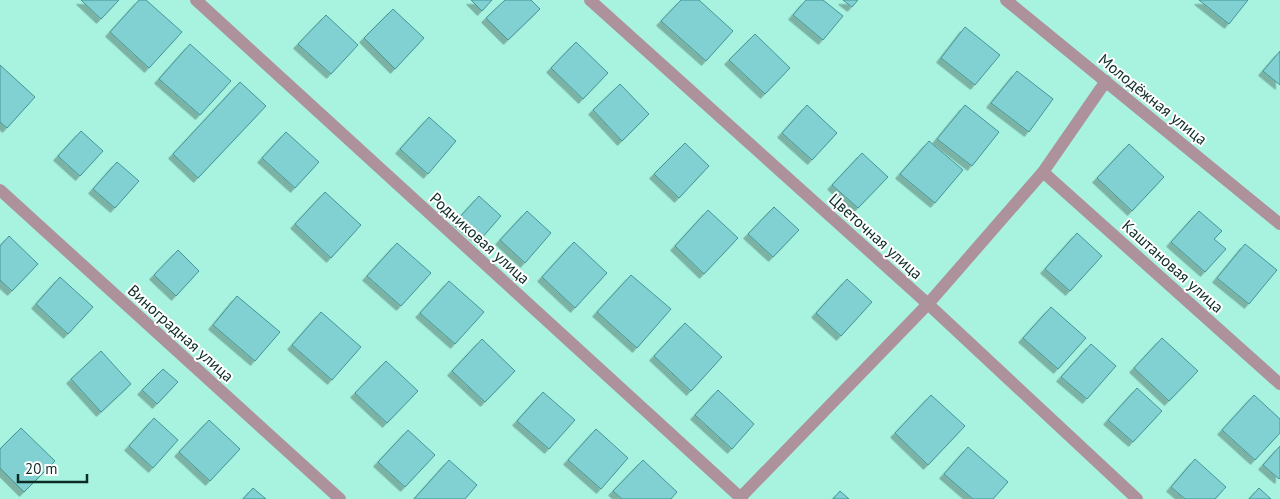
<svg xmlns="http://www.w3.org/2000/svg" width="1280" height="499" font-family="'PT Sans',sans-serif">
  <defs>
    <filter id="shadow"><feDropShadow dx="-4.5" dy="4.5" stdDeviation="0" flood-color="#0004"/></filter>
  </defs>
  <rect width="100%" height="100%" fill="#a8f3e0"/>
  <g fill="#81d0d2" stroke="#459698" filter="url(#shadow)">
    <polygon points="81,0 119,0 101,19"/>
    <polygon points="139,0 146,0 182,32 149,68 110,32"/>
    <polygon points="471,0 492,0 482,11"/>
    <polygon points="505,0 531,0 540,9 508,40 486,18"/>
    <polygon points="681,0 699,0 733,31 706,61 661,21"/>
    <polygon points="806,0 823,0 843,16 823,40 793,15"/>
    <polygon points="843,0 858,0 852,7"/>
    <polygon points="1199,0 1248,0 1229,24"/>
    <polygon points="393,9 424,38 395,69 364,38"/>
    <polygon points="326,15 358,45 331,74 298,44"/>
    <polygon points="965,27 1000,55 975,85 941,58"/>
    <polygon points="755,34 790,68 765,94 729,60"/>
    <polygon points="576,42 608,73 583,99 551,68"/>
    <polygon points="190,44 231,81 200,115 159,79"/>
    <polygon points="1280,51 1280,85 1263,71"/>
    <polygon points="0,65 35,97 7,128 0,122"/>
    <polygon points="1017,71 1053,99 1029,132 991,103"/>
    <polygon points="240,82 266,106 198,178 173,154"/>
    <polygon points="620,84 649,114 622,141 593,110"/>
    <polygon points="807,105 837,133 812,160 782,133"/>
    <polygon points="965,105 999,132 972,166 937,139"/>
    <polygon points="429,117 456,141 428,174 400,149"/>
    <polygon points="81,131 103,151 80,176 58,156"/>
    <polygon points="286,132 319,162 295,188 262,158"/>
    <polygon points="929,141 963,170 935,203 900,174"/>
    <polygon points="685,143 709,166 679,198 654,174"/>
    <polygon points="1129,144 1164,177 1132,211 1097,178"/>
    <polygon points="862,153 888,177 858,208 832,185"/>
    <polygon points="117,162 139,181 115,208 93,189"/>
    <polygon points="325,192 361,225 331,258 295,224"/>
    <polygon points="479,196 501,216 480,240 457,220"/>
    <polygon points="774,207 799,230 773,257 748,234"/>
    <polygon points="708,210 738,238 704,274 675,246"/>
    <polygon points="527,211 551,233 525,263 500,240"/>
    <polygon points="1199,211 1222,231 1214,239 1226,249 1205,272 1171,242"/>
    <polygon points="1077,233 1102,256 1070,291 1045,269"/>
    <polygon points="9,236 38,264 12,291 0,280 0,246"/>
    <polygon points="574,242 607,273 575,308 542,277"/>
    <polygon points="397,243 431,273 401,306 367,276"/>
    <polygon points="1245,244 1277,270 1249,304 1217,278"/>
    <polygon points="178,250 199,271 176,296 154,275"/>
    <polygon points="631,275 671,309 637,348 597,312"/>
    <polygon points="60,277 93,307 68,334 36,304"/>
    <polygon points="847,279 872,302 841,336 816,313"/>
    <polygon points="449,281 484,312 455,344 420,313"/>
    <polygon points="237,296 280,332 255,361 213,325"/>
    <polygon points="1051,307 1086,338 1058,369 1023,338"/>
    <polygon points="321,312 361,347 332,380 292,345"/>
    <polygon points="685,323 722,357 691,391 654,356"/>
    <polygon points="1162,338 1198,371 1169,401 1134,368"/>
    <polygon points="482,339 515,371 485,402 452,371"/>
    <polygon points="1091,344 1116,366 1087,399 1061,377"/>
    <polygon points="101,351 131,384 101,412 71,379"/>
    <polygon points="386,361 418,391 387,423 355,393"/>
    <polygon points="163,369 178,382 157,404 142,390"/>
    <polygon points="1137,388 1162,411 1133,442 1108,420"/>
    <polygon points="718,390 754,424 732,449 695,415"/>
    <polygon points="543,392 575,420 549,449 517,421"/>
    <polygon points="931,395 965,426 928,465 895,433"/>
    <polygon points="1254,395 1280,419 1280,433 1255,460 1222,430"/>
    <polygon points="154,418 178,440 153,468 129,446"/>
    <polygon points="209,420 240,449 210,481 179,452"/>
    <polygon points="21,428 55,461 24,492 0,468 0,449"/>
    <polygon points="596,429 628,458 601,489 568,460"/>
    <polygon points="408,430 435,455 405,487 378,462"/>
    <polygon points="1280,446 1280,478 1279,479 1263,465"/>
    <polygon points="968,447 1008,482 993,499 973,499 944,474"/>
    <polygon points="1195,459 1226,487 1215,499 1185,499 1171,487"/>
    <polygon points="449,460 477,485 465,499 414,499"/>
    <polygon points="643,460 677,492 671,499 622,499 613,491"/>
    <polygon points="253,488 266,499 243,499"/>
    <polygon points="1259,488 1271,499 1249,499"/>
    <polygon points="840,491 849,499 833,499"/>
  </g>
  <g fill="none" stroke-linecap="round" stroke-linejoin="round">
    <g stroke="#ae929b" stroke-width="12">
      <polyline points="196,0 742,499"/>
      <polyline points="590,0 928,304 1137,499"/>
      <polyline points="1006,0 1280,224"/>
      <polyline points="1043,172 1280,384"/>
      <polyline points="0,190 340,499"/>
      <polyline points="739,499 928,304 1043,172 1106,81"/>
    </g>
  </g>
  <g text-anchor="middle" stroke-width="4" stroke-linejoin="round" paint-order="stroke">
    <g font-size="16" fill="#0c2c25" stroke="#fff">
      <text transform="translate(1153 99) rotate(39)" y="6">Молодёжная улица</text>
      <text transform="translate(876 236) rotate(42)" y="6">Цветочная улица</text>
      <text transform="translate(480 238) rotate(42)" y="6">Родниковая улица</text>
      <text transform="translate(1173 266) rotate(42)" y="6">Каштановая улица</text>
      <text transform="translate(181 333) rotate(42)" y="6">Виноградная улица</text>
    </g>
  </g>
  <path d="M18 474v8h69v-8" fill="none" stroke="#0c2c25" stroke-width="2.5"/>
  <text x="25" y="474" font-size="15" fill="#0c2c25" stroke="#ffffff" stroke-width="4" paint-order="stroke">20 m</text>
</svg>
